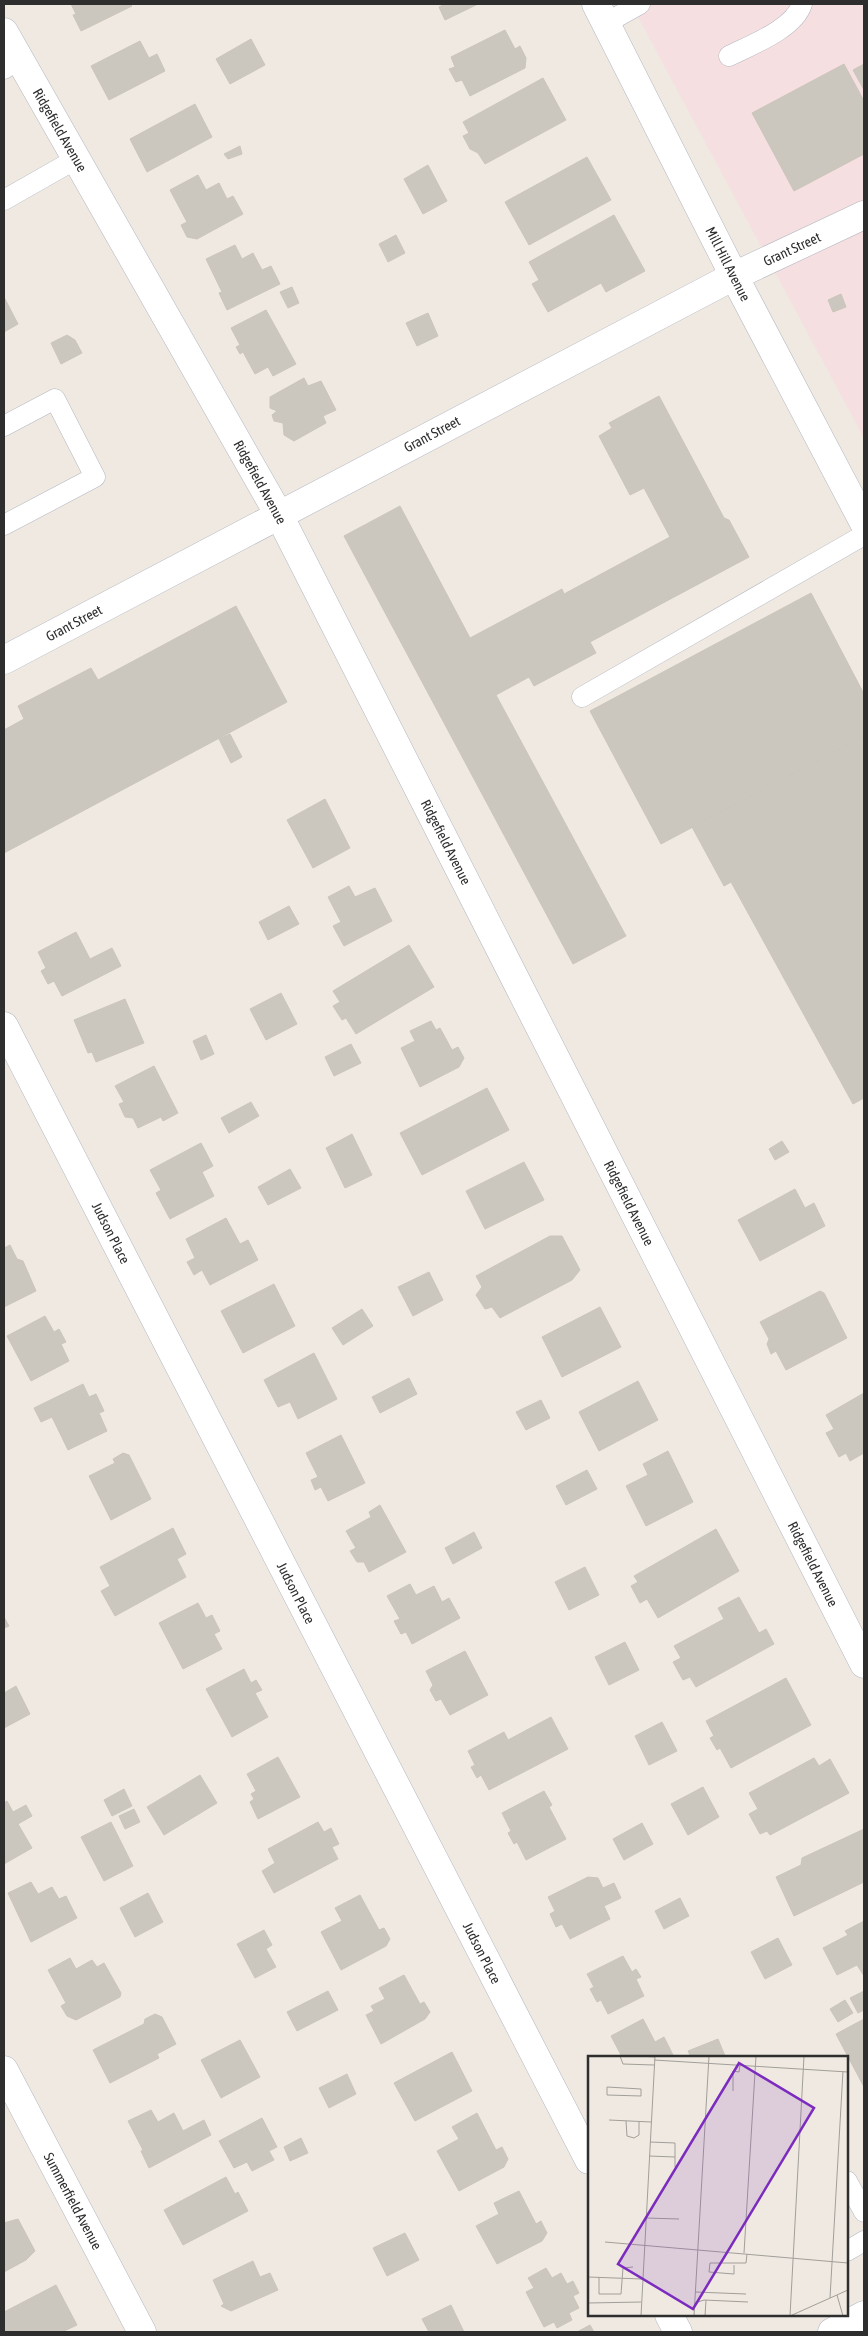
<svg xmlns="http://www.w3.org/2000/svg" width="868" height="2336" font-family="'Asap Condensed',sans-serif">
  <rect width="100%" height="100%" fill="#efe9e1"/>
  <polygon fill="#f5dfe0" points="631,4 864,4 864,438"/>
  <g fill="#cbc7bf" stroke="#cbc5ba">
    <polygon points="71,4 130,4 132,6 81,31 73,15 76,14"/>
    <polygon points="445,4 478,4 445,20 439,7"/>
    <polygon points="505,30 515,49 520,46 526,58 525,68 470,96 462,80 456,82 449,69 455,67 451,57"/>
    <polygon points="251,39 265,65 230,84 216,59"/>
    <polygon points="140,41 149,58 157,54 165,71 109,100 91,66"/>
    <polygon points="844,64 864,101 864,154 794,191 752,113"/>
    <polygon points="864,64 864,90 853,70"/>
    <polygon points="543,78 566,120 485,164 478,153 470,149 463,136 469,133 463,122"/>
    <polygon points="195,104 212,137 147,172 130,139"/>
    <polygon points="240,146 242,154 228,159 224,154"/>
    <polygon points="587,157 611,200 529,245 505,202"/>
    <polygon points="428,165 447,201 423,214 404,179"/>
    <polygon points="198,175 206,190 219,183 227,199 233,196 243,214 197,239 187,237 181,225 187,222 170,190"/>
    <polygon points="614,215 645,271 606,292 601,283 548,312 532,284 539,280 529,262"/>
    <polygon points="396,235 405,253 388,262 379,244"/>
    <polygon points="235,245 242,259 253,253 262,270 271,266 280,284 227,310 219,293 222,292 206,259"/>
    <polygon points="292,287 299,303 288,308 280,292"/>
    <polygon points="841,294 846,307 833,312 828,300"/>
    <polygon points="4,297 18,324 4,332"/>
    <polygon points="266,310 296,364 273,376 268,367 255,374 243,352 240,354 236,347 240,345 231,328"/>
    <polygon points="428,313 438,336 417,346 406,323"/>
    <polygon points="67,335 75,340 82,353 61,364 51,343"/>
    <polygon points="304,378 308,386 321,381 336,410 323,416 326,423 294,441 284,435 283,423 274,421 272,415 277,411 270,408 270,397"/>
    <polygon points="659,396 724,518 729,520 749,557 590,642 596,653 534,686 529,677 496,695 626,936 573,964 344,536 400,506 470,638 562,589 564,594 670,537 644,488 630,495 599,436 612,428 609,423"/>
    <polygon points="811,593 864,694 864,736 661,844 590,711"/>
    <polygon points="236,606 287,702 4,853 4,730 24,719 18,706 91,668 98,680"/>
    <polygon points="230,734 242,757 231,763 219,739"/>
    <polygon points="864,736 864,1098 853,1104 731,882 724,886 692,827"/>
    <polygon points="325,799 350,848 313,868 287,820"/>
    <polygon points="349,886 355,897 375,888 392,921 344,946 333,926 341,922 328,897"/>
    <polygon points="289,906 299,924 268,940 259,922"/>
    <polygon points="76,932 90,959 112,948 121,966 62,996 54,981 48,984 41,971 46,968 38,952"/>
    <polygon points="409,945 434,987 356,1034 346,1018 342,1020 333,1006 340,1002 333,991"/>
    <polygon points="281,993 297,1024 266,1040 250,1009"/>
    <polygon points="125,999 144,1043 96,1062 92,1052 88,1053 74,1020"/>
    <polygon points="431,1021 436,1030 440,1028 452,1050 458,1047 464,1058 459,1067 420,1087 401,1048 415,1041 410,1031"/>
    <polygon points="206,1035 214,1054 201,1060 193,1041"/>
    <polygon points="351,1044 361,1063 334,1076 325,1057"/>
    <polygon points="154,1066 178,1113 163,1121 161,1117 138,1128 133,1118 125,1117 119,1104 124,1102 115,1086"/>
    <polygon points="487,1088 509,1130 422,1175 400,1133"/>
    <polygon points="251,1102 259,1116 229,1133 221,1118"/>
    <polygon points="352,1134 372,1175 345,1188 326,1148"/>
    <polygon points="782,1141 789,1152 775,1160 769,1149"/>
    <polygon points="201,1143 213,1166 202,1172 214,1196 170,1219 156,1193 161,1190 150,1170"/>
    <polygon points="524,1162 544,1200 485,1229 466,1191"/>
    <polygon points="290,1169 301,1188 268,1205 258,1187"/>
    <polygon points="795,1189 805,1208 814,1203 825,1226 760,1261 738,1220"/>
    <polygon points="226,1218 240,1244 248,1240 258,1260 210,1285 202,1270 194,1275 187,1262 195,1258 186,1239"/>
    <polygon points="550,1236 562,1236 580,1270 572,1280 500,1318 492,1307 485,1309 476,1295 482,1287 476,1276"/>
    <polygon points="10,1245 17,1259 23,1261 36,1291 4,1307 4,1248"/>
    <polygon points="429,1272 443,1300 413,1316 398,1287"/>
    <polygon points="274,1284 295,1326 243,1353 221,1311"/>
    <polygon points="820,1291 824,1293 847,1338 786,1370 776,1351 771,1354 767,1344 769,1339 760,1322"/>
    <polygon points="600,1307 621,1347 562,1377 542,1337"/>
    <polygon points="362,1309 373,1326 343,1345 332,1328"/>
    <polygon points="45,1316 54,1332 59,1329 66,1342 61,1344 69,1361 31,1381 7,1336"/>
    <polygon points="314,1353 337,1399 298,1419 290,1402 278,1407 264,1380"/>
    <polygon points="409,1378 417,1394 380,1413 372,1397"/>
    <polygon points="638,1381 658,1420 599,1451 579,1412"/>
    <polygon points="83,1384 89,1397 96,1394 104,1411 99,1413 107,1431 68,1450 52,1417 41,1422 34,1408"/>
    <polygon points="864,1393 864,1453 850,1461 846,1453 839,1457 826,1433 834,1429 826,1415"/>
    <polygon points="541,1400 550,1418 526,1430 516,1412"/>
    <polygon points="341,1435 365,1483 328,1501 321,1487 315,1490 311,1480 318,1477 306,1453"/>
    <polygon points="668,1451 693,1502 646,1526 626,1486 648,1475 643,1464"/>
    <polygon points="123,1453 129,1455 151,1499 111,1520 89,1476 115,1463 113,1459"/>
    <polygon points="587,1470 597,1489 566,1505 556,1486"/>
    <polygon points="380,1505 406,1552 369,1572 364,1562 357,1562 350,1551 356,1548 346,1531 371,1517 369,1512"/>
    <polygon points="173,1528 186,1554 177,1559 186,1577 115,1616 101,1591 110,1586 100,1567"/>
    <polygon points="716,1529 739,1571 658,1618 647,1599 640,1603 631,1586 638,1582 634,1576"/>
    <polygon points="474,1532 482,1548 453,1564 445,1548"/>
    <polygon points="585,1567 599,1595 569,1610 555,1582"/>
    <polygon points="410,1584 416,1595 434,1586 442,1602 449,1598 460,1618 412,1644 406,1632 401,1634 394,1621 400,1619 387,1596"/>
    <polygon points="739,1597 759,1633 766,1629 774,1644 696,1687 690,1677 683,1680 673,1662 681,1658 674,1646 724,1619 718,1608"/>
    <polygon points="198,1603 206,1618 212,1615 220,1631 214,1634 222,1649 183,1669 159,1623"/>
    <polygon points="4,1617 9,1626 4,1628"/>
    <polygon points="625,1642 639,1670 609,1685 595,1657"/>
    <polygon points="465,1651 488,1695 450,1715 441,1699 436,1701 430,1690 433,1685 426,1671"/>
    <polygon points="244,1669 251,1683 256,1680 262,1690 255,1693 268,1717 232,1737 206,1689"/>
    <polygon points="786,1678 811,1725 731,1768 720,1748 717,1750 710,1738 714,1736 706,1721"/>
    <polygon points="16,1686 30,1714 4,1728 4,1693"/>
    <polygon points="551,1717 568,1749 489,1790 481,1775 477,1778 471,1767 475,1765 468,1751 504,1732 508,1740"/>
    <polygon points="662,1722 677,1751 649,1765 635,1736"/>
    <polygon points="278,1757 300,1797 258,1819 250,1802 254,1799 251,1794 256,1791 247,1774"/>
    <polygon points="814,1758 819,1766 830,1759 849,1793 770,1835 767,1831 760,1834 749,1814 758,1809 749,1793"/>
    <polygon points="200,1775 217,1803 164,1835 147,1807"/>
    <polygon points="703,1787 719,1817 688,1835 671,1804"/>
    <polygon points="124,1789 132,1806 112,1816 104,1800"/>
    <polygon points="544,1791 552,1805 549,1807 566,1839 526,1860 517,1842 514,1844 508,1833 511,1831 502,1813"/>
    <polygon points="7,1801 13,1812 26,1805 32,1816 18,1824 32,1848 4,1864 4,1803"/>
    <polygon points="134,1809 140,1822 125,1829 119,1816"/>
    <polygon points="111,1822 133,1866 104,1881 81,1837"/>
    <polygon points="318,1822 324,1832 331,1828 339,1844 332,1847 338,1859 274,1893 262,1871 275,1863 268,1849"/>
    <polygon points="642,1823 653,1844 624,1860 613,1839"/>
    <polygon points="864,1829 864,1882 794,1916 776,1877 801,1865 802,1858"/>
    <polygon points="588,1877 598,1878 603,1888 614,1883 621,1898 604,1906 610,1919 570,1939 562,1924 556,1927 550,1914 555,1911 548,1897"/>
    <polygon points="31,1882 38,1894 52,1887 59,1899 66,1896 77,1918 31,1942 8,1893"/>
    <polygon points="148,1893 163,1922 135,1937 120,1908"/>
    <polygon points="360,1895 379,1930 384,1928 390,1939 386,1946 341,1970 321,1932 342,1921 335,1908"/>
    <polygon points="680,1898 689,1916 664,1929 655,1911"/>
    <polygon points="864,1921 864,1976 857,1965 837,1975 823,1948 848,1935 845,1931"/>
    <polygon points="264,1930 272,1945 266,1949 276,1967 255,1978 237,1944"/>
    <polygon points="778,1938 792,1965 765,1979 751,1952"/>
    <polygon points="623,1956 632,1972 636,1969 641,1977 636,1979 644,1996 608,2014 601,2000 597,2002 590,1989 594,1987 587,1974"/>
    <polygon points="70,1958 76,1969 92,1960 97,1967 104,1963 121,1993 120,1997 76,2020 67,2016 61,2006 66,2003 48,1970"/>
    <polygon points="404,1975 420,2004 424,2002 430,2012 425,2019 381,2044 366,2015 374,2011 371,2006 385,1999 379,1988"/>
    <polygon points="328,1991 338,2010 297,2031 287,2012"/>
    <polygon points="864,1991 864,2010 858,2013 850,1998"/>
    <polygon points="845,2000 853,2013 838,2022 830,2009"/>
    <polygon points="155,2014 162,2017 176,2044 157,2054 159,2058 110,2083 93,2050 144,2024 145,2019"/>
    <polygon points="643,2019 655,2042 664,2037 674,2057 622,2057 611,2036"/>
    <polygon points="864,2019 864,2087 836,2034"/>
    <polygon points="718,2039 725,2056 691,2057 688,2051"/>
    <polygon points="240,2040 260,2077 221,2098 201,2060"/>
    <polygon points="452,2052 472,2091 415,2121 394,2083"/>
    <polygon points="347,2074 356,2094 329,2108 319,2088"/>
    <polygon points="151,2110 158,2122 174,2113 183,2131 204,2120 211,2135 149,2168 141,2151 143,2150 128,2121"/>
    <polygon points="477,2113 496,2150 502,2147 508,2159 504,2167 459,2191 437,2151 459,2139 452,2127"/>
    <polygon points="262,2118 277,2147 269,2151 274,2160 252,2171 247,2162 234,2168 219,2141"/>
    <polygon points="301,2138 308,2153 290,2161 284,2147"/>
    <polygon points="226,2177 235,2194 238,2192 248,2211 183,2245 164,2210"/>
    <polygon points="519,2191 536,2224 541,2221 547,2233 542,2241 497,2264 476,2226 499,2214 494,2203"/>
    <polygon points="18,2219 35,2251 26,2260 4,2272 4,2223"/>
    <polygon points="405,2233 419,2260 387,2276 373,2248"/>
    <polygon points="253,2261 260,2277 270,2273 278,2290 231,2311 221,2306 224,2304 213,2280"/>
    <polygon points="546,2268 552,2278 561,2273 567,2284 573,2281 579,2293 573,2296 579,2308 569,2313 572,2320 557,2328 554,2322 544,2327 526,2292 534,2288 528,2278"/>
    <polygon points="56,2285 77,2325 62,2332 4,2332 4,2312"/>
    <polygon points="451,2305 464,2332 429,2332 422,2319"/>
    <polygon points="590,2325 594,2332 577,2332"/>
  </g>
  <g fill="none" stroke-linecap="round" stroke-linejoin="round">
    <g stroke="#b4b7c1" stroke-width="21">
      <g id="service">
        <polyline points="606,23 640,4"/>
        <path d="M729,56C751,45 794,29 802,4"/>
        <polyline points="4,69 19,59"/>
        <polyline points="4,200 76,159"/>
        <polyline points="4,426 55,399 95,477 4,525"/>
        <polyline points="582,697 864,535"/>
        <polyline points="847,2181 864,2212"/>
        <polyline points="847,2251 864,2241"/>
      </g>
    </g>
    <g stroke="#b4b7c1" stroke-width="29">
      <g id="minor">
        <polyline points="596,4 734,276 864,523"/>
        <polyline points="4,32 279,515 864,1664"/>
        <polyline points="4,660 734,276 864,215"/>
        <polyline points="4,1026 589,2160"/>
        <polyline points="4,2070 142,2332"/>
        <polyline points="669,2315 678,2332"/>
        <polyline points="832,2332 864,2315"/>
      </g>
    </g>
    <use href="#service" stroke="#fff" stroke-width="20"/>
    <use href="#minor" stroke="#fff" stroke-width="28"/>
  </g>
  <g text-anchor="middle" stroke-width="4" stroke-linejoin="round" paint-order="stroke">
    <g font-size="14" fill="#2e2e2e" stroke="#fff">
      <text transform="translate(60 130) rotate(60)" y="5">Ridgefield Avenue</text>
      <text transform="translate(792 249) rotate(-25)" y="5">Grant Street</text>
      <text transform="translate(728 264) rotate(63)" y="5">Mill Hill Avenue</text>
      <text transform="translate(432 434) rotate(-28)" y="5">Grant Street</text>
      <text transform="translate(260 482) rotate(61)" y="5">Ridgefield Avenue</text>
      <text transform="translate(74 623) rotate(-28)" y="5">Grant Street</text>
      <text transform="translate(446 842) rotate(63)" y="5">Ridgefield Avenue</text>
      <text transform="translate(629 1203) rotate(63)" y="5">Ridgefield Avenue</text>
      <text transform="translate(111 1233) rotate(63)" y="5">Judson Place</text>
      <text transform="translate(813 1564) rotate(63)" y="5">Ridgefield Avenue</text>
      <text transform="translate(296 1593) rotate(63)" y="5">Judson Place</text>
      <text transform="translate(482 1953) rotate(63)" y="5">Judson Place</text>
      <text transform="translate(73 2201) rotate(62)" y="5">Summerfield Avenue</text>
    </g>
  </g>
  <g transform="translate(588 2056)">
    <rect width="260" height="260" fill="#efe9e1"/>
    <path fill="none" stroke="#a29e99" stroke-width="1" d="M32,0L35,8L66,9M50,0L67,1M66,4L260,16M19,31L53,33V40L19,39ZM145,35V15L151,16L152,9M21,64L63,66M38,65L39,80L46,82L51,79V66M62,86L87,87V111M61,100L87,101M58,162L91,163M17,186L260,207M156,197L168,0M146,209V218L121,216L122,207H158L159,198M0,221L54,223M11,221V238H33L35,212L45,211M107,236L158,238M249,239L255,260M242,242L255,15M0,247L53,246M107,247L116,244L160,246M53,260L67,0M106,260L121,0M117,260L118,244M202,260L216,0M202,260L260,234"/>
    <path fill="#7b2cbf" fill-opacity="0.15" stroke="#7b2cbf" stroke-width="2.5" d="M151,7L226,52L105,253L30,208Z"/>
    <rect width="260" height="260" fill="none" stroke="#2e2e2e" stroke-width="2.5"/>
  </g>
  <rect width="868" height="2336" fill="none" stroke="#2e2e2e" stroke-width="10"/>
</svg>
